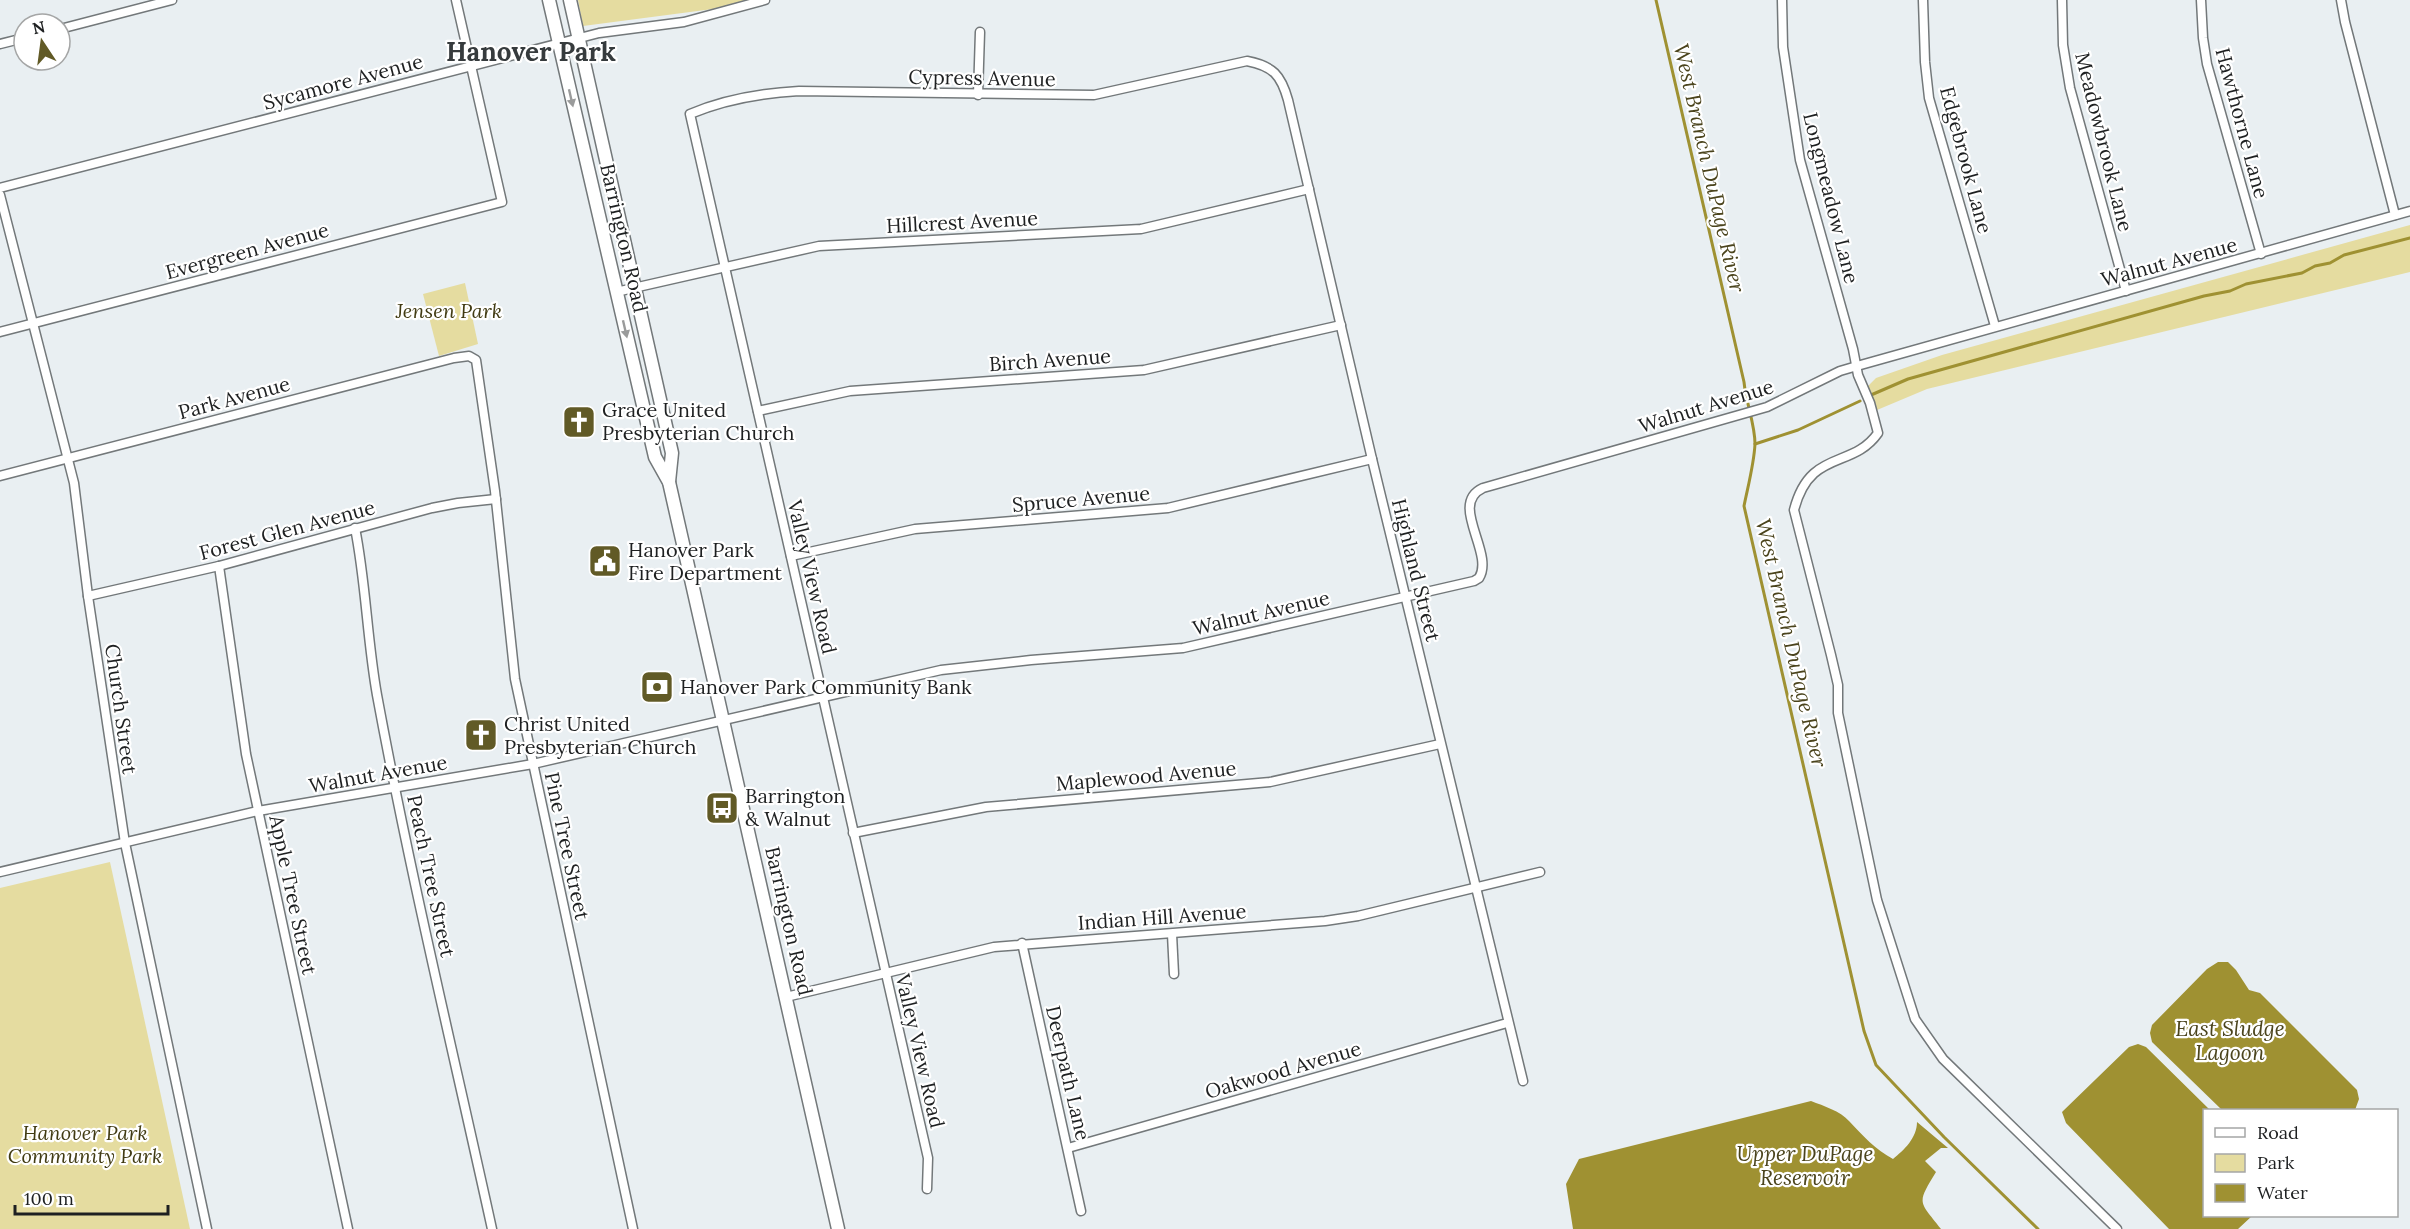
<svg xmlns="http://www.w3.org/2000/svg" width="2410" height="1229" font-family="Lora,serif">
  <rect width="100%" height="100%" fill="#e9eff2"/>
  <g fill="#e5dca0">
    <polygon points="578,0 746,0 713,9 583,26"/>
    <polygon points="2410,225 2410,272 1927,389 1877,410 1867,387 1876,378 1942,355"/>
    <polygon points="465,283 478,344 439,356 423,294"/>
    <polygon points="110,862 190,1229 0,1229 0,888"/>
  </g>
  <g fill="#9f9132">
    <polygon points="2218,962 2228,962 2236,970 2249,990 2260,993 2357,1090 2359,1099 2355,1110 2222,1110 2152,1042 2150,1033 2152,1025 2207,969"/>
    <polygon points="2138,1044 2146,1047 2210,1110 2204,1110 2204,1216 2252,1216 2238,1229 2169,1229 2066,1123 2062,1112 2129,1047"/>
    <path d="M1811,1101C1824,1106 1840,1111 1849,1121C1862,1135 1876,1150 1893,1159C1904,1150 1917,1138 1917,1122L1948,1148H1941L1925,1161L1936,1172C1916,1205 1919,1200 1941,1229H1573L1566,1184L1579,1159Z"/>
  </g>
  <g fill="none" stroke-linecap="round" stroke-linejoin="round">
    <g stroke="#9f9132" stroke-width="3">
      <path d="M1656,0L1744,382C1746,403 1755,424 1755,444C1754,464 1748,486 1744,506L1864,1031L1876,1065L1944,1137L2038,1229"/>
      <polyline points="1871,395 1908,379 2204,296 2230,291 2246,284 2302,273 2315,266 2330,263 2344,255 2410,238"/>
      <polyline points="1755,444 1798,430 1860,401"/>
    </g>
    <g stroke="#73787a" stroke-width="11">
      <g id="street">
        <path d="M1782,0L1783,47L1800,160L1853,349L1858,375L1870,403L1878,433C1852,470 1810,448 1794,510L1831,655L1838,685V713L1877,900L1915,1019L1943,1059L2117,1229"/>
        <polyline points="1923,0 1925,62 1929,98 1995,326"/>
        <polyline points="2062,0 2063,45 2070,88 2126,291"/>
        <polyline points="2201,0 2203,38 2207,64 2261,254"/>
        <polyline points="2341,0 2345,22 2395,215"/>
        <polyline points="60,29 172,0"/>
        <polyline points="0,44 24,38"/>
        <polyline points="978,95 980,32"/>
        <polyline points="0,188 599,33 684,22 765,0"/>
        <polyline points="0,195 74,483 88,596 125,843 207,1229"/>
        <polyline points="616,292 819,246 1141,229 1309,189"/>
        <polyline points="0,332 502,202 456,0"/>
        <polyline points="758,411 850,391 1144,370 1341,325"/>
        <polyline points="0,476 454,358 469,356 476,360 495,491 515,679 633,1229"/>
        <path d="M355,528C366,583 367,639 377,695C410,874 453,1051 492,1229"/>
        <polyline points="791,556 915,529 1168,508 1372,459"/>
        <polyline points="219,566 246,754 348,1229"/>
        <polyline points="88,596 219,566 432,508 458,503 496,499"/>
        <polyline points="853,833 986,807 1270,782 1440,744"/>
        <path d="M0,872L258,811L533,764L941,670L1031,660L1183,648L1474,581L1479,578C1495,553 1448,504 1483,488L1767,407L1840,371L1857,366L2410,211"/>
        <polyline points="1172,934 1174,974"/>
        <polyline points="1022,943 1081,1211"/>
        <polyline points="786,997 994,947 1325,921 1358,916 1540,872"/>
        <polyline points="1068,1148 1507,1023"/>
        <path d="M927,1189L928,1158L690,114C723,100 763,93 799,91L1094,95L1247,61C1273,66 1281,75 1288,100L1372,459L1523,1081"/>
      </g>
    </g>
    <g stroke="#73787a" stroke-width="15">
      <g id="secondary">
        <polyline points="549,0 655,457 669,482 838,1229"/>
        <polyline points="570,0 672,453 669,482"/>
      </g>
    </g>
    <use href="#street" stroke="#fff" stroke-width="8"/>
    <use href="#secondary" stroke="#fff" stroke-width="12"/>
  </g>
  <defs><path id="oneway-solid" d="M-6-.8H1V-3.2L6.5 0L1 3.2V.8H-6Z" transform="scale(1.5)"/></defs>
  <g fill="#9a9b9b">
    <use href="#oneway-solid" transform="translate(571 98) rotate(77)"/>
    <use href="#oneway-solid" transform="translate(625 329) rotate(77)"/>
  </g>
  <defs>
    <g id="church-square" transform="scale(1.725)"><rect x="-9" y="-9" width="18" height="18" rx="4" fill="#615a26" stroke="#fff"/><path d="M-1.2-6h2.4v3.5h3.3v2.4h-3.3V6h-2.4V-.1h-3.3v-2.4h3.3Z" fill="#fff"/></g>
    <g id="civic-square" transform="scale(1.725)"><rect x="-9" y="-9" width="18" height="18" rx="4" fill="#615a26" stroke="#fff"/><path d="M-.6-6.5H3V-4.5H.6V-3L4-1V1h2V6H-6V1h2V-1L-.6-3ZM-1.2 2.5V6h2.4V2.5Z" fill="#fff"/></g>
    <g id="bank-square" transform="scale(1.725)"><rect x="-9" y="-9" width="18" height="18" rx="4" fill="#615a26" stroke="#fff"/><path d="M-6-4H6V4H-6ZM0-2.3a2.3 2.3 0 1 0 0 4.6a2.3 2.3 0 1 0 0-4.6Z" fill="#fff"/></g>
    <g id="bus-square" transform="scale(1.725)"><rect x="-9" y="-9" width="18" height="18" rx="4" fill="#615a26" stroke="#fff"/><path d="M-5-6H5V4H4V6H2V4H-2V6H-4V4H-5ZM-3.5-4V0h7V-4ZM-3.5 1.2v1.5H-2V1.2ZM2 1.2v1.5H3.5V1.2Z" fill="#fff"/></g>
  </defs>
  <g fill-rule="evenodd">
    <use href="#church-square" x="579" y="422"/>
    <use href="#civic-square" x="605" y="561"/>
    <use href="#bank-square" x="657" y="687"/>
    <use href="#church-square" x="481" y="735"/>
    <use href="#bus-square" x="722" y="808"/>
  </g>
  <g text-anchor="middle" stroke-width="4.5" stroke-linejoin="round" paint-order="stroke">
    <g font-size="20" fill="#1e2021" stroke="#fff">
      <text transform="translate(982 78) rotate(1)" y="7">Cypress Avenue</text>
      <text transform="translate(343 82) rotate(-15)" y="7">Sycamore Avenue</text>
      <text transform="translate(2242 123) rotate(75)" y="7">Hawthorne Lane</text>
      <text transform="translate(2104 142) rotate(76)" y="7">Meadowbrook Lane</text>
      <text transform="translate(1966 160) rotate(75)" y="7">Edgebrook Lane</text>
      <text transform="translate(1831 198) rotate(76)" y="7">Longmeadow Lane</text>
      <text transform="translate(962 222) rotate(-3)" y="7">Hillcrest Avenue</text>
      <text transform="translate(624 238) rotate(77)" y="7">Barrington Road</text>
      <text transform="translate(247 251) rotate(-15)" y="7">Evergreen Avenue</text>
      <text transform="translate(2169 262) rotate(-15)" y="7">Walnut Avenue</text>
      <text transform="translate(1050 360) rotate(-4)" y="7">Birch Avenue</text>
      <text transform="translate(234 398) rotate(-15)" y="7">Park Avenue</text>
      <text transform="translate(1706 406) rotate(-17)" y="7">Walnut Avenue</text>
      <text transform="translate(1081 499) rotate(-5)" y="7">Spruce Avenue</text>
      <text transform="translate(287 530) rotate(-15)" y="7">Forest Glen Avenue</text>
      <text transform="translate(1416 570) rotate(76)" y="7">Highland Street</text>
      <text transform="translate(812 577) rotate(77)" y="7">Valley View Road</text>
      <text transform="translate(1261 613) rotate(-13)" y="7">Walnut Avenue</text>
      <text transform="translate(121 709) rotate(82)" y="7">Church Street</text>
      <text transform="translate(378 774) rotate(-10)" y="7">Walnut Avenue</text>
      <text transform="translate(1146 776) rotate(-5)" y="7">Maplewood Avenue</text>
      <text transform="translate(567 846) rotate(78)" y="7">Pine Tree Street</text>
      <text transform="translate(431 876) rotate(78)" y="7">Peach Tree Street</text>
      <text transform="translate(293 895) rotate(78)" y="7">Apple Tree Street</text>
      <text transform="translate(1162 917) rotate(-4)" y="7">Indian Hill Avenue</text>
      <text transform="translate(789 921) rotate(77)" y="7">Barrington Road</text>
      <text transform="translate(920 1051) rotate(77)" y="7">Valley View Road</text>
      <text transform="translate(1283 1070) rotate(-16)" y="7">Oakwood Avenue</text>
      <text transform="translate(1068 1073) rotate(77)" y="7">Deerpath Lane</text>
    </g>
    <g font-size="20" font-style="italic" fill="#413b13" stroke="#fff">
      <text x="449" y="318">Jensen Park</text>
      <text x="85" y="1140">Hanover Park<tspan x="85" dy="23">Community Park</tspan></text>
    </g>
    <g font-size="20" fill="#1e2021" stroke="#fff" text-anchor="start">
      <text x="602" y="417">Grace United<tspan x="602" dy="23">Presbyterian Church</tspan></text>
      <text x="628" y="557">Hanover Park<tspan x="628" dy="23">Fire Department</tspan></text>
      <text x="680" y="694">Hanover Park Community Bank</text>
      <text x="504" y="731">Christ United<tspan x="504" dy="23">Presbyterian Church</tspan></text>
      <text x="745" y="803">Barrington<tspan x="745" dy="23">&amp; Walnut</tspan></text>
    </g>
    <g font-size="21" font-style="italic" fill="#4b441d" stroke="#fff">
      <text transform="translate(1709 168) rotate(77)" y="7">West Branch DuPage River</text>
      <text transform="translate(1791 643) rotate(77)" y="7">West Branch DuPage River</text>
      <text x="2230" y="1036">East Sludge<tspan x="2230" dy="24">Lagoon</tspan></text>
      <text x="1805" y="1161">Upper DuPage<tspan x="1805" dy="24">Reservoir</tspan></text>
    </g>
    <g font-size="26" font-weight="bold" fill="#363b3d" stroke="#fff">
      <text x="531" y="61">Hanover Park</text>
    </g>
  </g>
  <rect x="2203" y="1109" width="195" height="108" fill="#ffffff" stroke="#a5a6a6" stroke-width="1.5"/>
  <rect x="2215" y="1128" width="30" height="9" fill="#ffffff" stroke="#a5a6a6" stroke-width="1.5"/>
  <text x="2257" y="1139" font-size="18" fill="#1e2021">Road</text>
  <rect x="2215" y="1154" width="30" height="18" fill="#e5dca0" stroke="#a5a6a6" stroke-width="1.5"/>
  <text x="2257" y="1169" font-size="18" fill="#1e2021">Park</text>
  <rect x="2215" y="1184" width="30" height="18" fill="#9f9132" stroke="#a5a6a6" stroke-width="1.5"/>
  <text x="2257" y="1199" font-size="18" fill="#1e2021">Water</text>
  <g transform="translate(42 42) rotate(347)"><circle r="28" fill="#ffffff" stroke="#a5a6a6" stroke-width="1.5"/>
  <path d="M0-4.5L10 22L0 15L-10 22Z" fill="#615a26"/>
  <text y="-9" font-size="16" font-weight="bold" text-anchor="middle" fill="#1e2021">N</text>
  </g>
  <path d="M15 1205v9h153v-9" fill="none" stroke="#1e2021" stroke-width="3"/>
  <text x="24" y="1205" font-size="18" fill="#1e2021" stroke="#ffffff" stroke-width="4.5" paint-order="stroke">100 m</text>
</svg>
